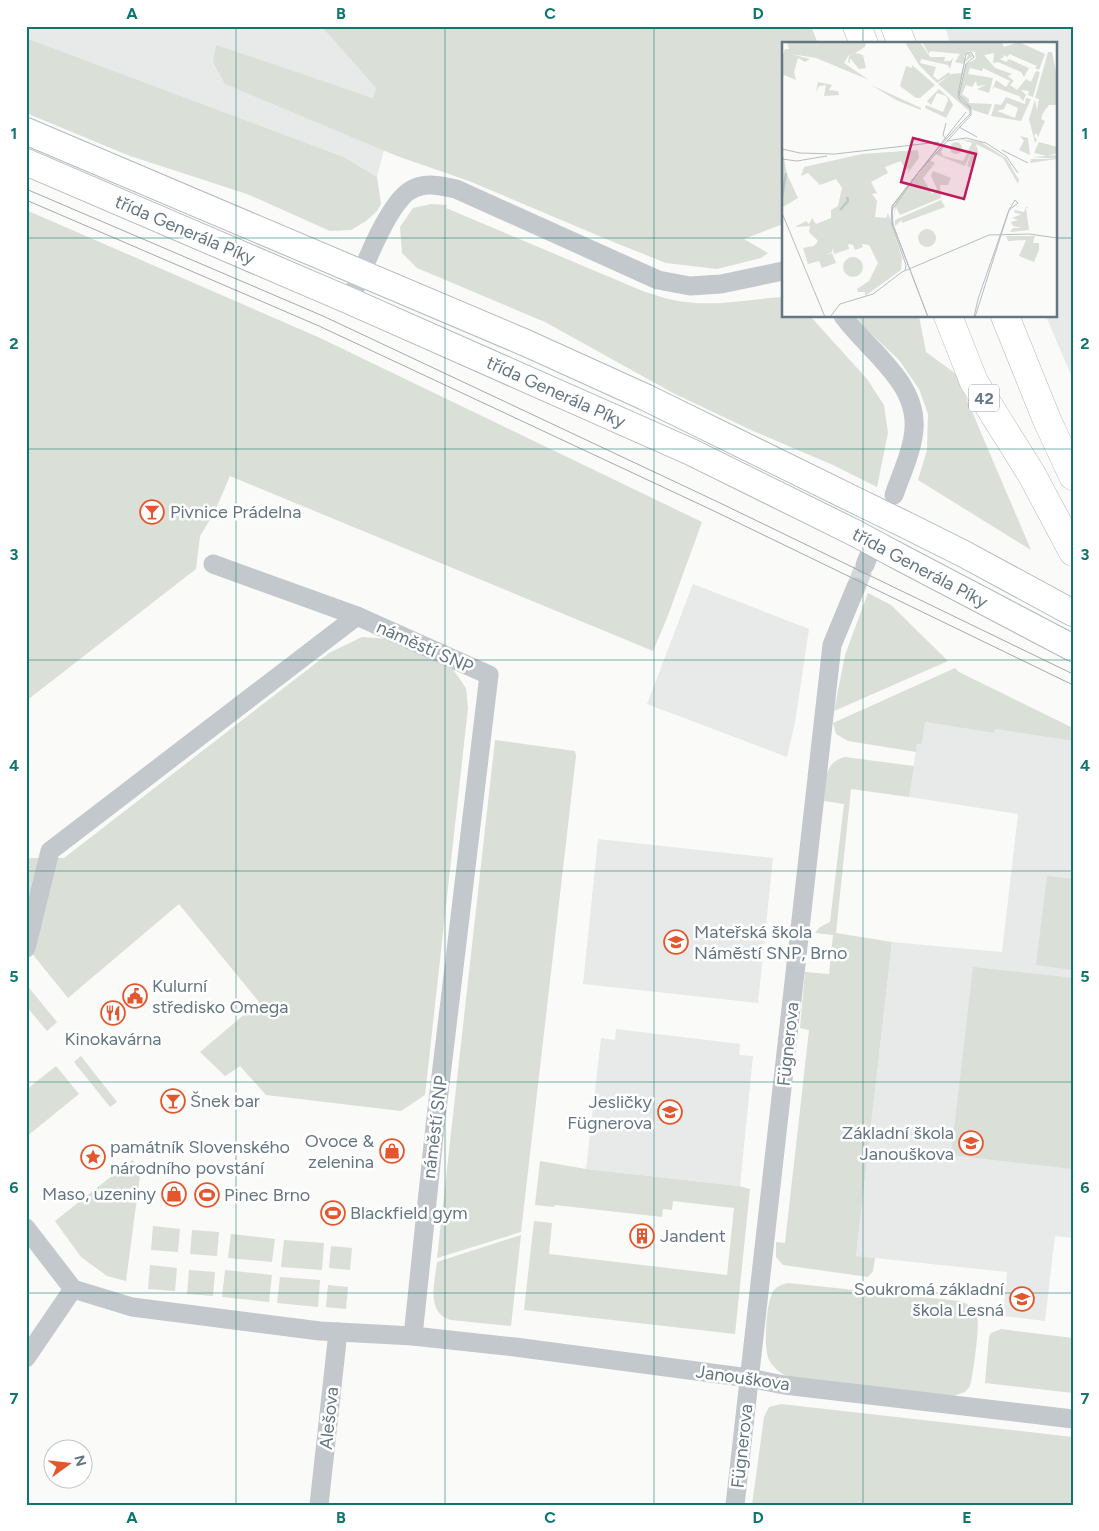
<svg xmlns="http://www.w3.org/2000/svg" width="1099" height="1531" font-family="Figtree,sans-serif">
  <rect width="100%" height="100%" fill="#fafaf8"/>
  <g fill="#e8e9e9">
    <polygon points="26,26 321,26 376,88 373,98 337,86 225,84 384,150 377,177 344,157 26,38"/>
    <polygon points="945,26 1073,26 1073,380 1046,316 1055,316 1055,44 950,44"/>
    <polygon points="693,584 809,629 795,723 787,757 647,704"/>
    <polygon points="925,722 994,733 995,729 1073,741 1073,1238 1055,1236 1045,1321 1003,1316 1007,1272 856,1256 892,942 1002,952 1018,814 909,797 917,743 922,744"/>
    <polygon points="598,839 773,858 758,1003 583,984"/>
    <polygon points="616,1029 740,1044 739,1055 753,1056 740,1186 586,1169 601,1038 615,1040"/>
  </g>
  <g fill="#dadfd7">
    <polygon points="321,26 811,26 818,44 783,44 783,224 744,239 768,253 761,258 717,269 666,263 611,241 469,181 397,156 225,84 213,62 216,45 373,98 376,88"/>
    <polygon points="26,38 344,157 377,177 381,204 377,211 366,221 351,230 330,231 247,194 130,156 26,113"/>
    <path d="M431,204L447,205L446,208L645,292C659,296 672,301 686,302C718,306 751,299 783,297V316H810L867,379L884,405L888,433L877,487L833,465L751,430L673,393L545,322L417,268L402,253L400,227L413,208Z"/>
    <polygon points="26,210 318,337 702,522 667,618 653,651 230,476 214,513 200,536 196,569 26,701"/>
    <polygon points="856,316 919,316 926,352 956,374 1031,550 918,480 927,450 928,414 919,389 899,360 867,330"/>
    <polygon points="868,593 891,605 948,661 834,711 845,655"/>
    <polygon points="362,637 388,639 450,665 466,688 468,708 425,1095 401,1111 266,1095 240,1066 225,1076 200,1052 259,1002 133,848 179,904 68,998 26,946 26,858 64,858 329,653"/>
    <polygon points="955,668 959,672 1073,728 1073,741 995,729 994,733 925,722 922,744 917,744 916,752 848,741 836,734 833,723"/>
    <polygon points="495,740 575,751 576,756 521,1232 437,1258"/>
    <path d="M845,757L914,766L909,797L851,789L836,933L892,942L856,1256L875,1258L873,1271L868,1277L783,1265L776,1257V1242L785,1243L809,1030L800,1028L805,972L829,974L833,935L815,933L820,927L830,922L844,804L824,801C826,783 823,762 845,757Z"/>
    <polygon points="1047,876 1073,879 1073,970 1036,965"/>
    <polygon points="973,967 1073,978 1073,1169 951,1155"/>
    <polygon points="26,984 57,1022 47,1031 26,1006"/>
    <polygon points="81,1056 117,1102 110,1107 74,1062"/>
    <polygon points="56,1066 79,1094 26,1137 26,1090"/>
    <polygon points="132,1160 141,1168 126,1281 107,1276 81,1257 55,1221"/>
    <polygon points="540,1161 586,1169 739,1186 750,1189 735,1334 524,1310 534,1221 552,1223 549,1254 727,1275 734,1208 673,1201 672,1210 663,1209 662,1217 555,1205 554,1207 535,1205"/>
    <polygon points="153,1226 180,1229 178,1252 151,1250"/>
    <polygon points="192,1230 219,1232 217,1256 190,1254"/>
    <polygon points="231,1234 275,1239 272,1262 228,1258"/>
    <path d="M521,1235L511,1326L451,1320C425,1313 435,1282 437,1262Z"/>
    <polygon points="284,1240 324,1243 322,1270 281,1267"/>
    <polygon points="331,1246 352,1248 350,1270 329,1268"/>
    <polygon points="150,1265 177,1268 175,1291 148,1289"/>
    <polygon points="189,1270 215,1272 213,1296 187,1294"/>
    <polygon points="225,1270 272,1275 269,1302 222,1297"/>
    <polygon points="280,1277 320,1280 318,1307 277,1303"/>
    <path d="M788,1283L960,1301C967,1304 974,1307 977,1316C980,1326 973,1374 970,1386L965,1392L953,1396L786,1376C779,1372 773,1367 769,1360C763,1348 766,1300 774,1290C778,1286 782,1284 788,1283Z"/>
    <polygon points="328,1285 348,1287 346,1309 326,1307"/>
    <polygon points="1001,1329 1073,1338 1073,1393 985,1383 989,1337 991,1333"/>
    <polygon points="781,1404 1073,1437 1073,1505 752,1505 764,1417 769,1407"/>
  </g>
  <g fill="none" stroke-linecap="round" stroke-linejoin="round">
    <polyline stroke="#d5d9db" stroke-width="19" stroke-dasharray="19 9" stroke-linecap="butt" points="856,587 865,565"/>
    <g stroke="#b3babf" stroke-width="28">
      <g id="secondary">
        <polyline points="26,131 526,343 645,397 867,506"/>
        <polyline points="26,162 350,301 691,452 855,533"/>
        <polyline points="906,525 964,554 1073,613"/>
        <polyline points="894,554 1073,648"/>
      </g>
    </g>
    <g stroke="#b4b9bd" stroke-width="29">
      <g id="highway">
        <polyline points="857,26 864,44"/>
        <polyline points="895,26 902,44"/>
        <polyline points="948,316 974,382 1032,475 1073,552"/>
        <polyline points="1005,316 1047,420 1073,476"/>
      </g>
    </g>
    <g stroke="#c3c8cc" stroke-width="19">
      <path d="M350,301C361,275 387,203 411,190C425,181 441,186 456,189L658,280L690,286L721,284L783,271"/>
      <path d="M843,316C870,353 923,385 913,437C910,457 900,477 894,495"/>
      <polyline points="213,564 357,616 489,675 435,1126 413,1336"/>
      <polyline points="865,565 868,557"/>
      <polyline points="26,948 50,851 357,616"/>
      <polyline points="26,1228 73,1289 132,1307 320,1331 413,1336 515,1347 749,1378 784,1385 1073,1419"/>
      <polyline points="26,1358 73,1289"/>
      <polyline points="319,1505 338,1332"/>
      <polyline points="735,1505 832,645 856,587"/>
    </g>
    <use href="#secondary" stroke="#fff" stroke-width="26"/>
    <use href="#highway" stroke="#fff" stroke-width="28"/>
    <g stroke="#a2aab0" stroke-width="1">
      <polyline points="26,189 323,316 718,502 1073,674"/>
      <polyline points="26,200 319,326 714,511 1073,685"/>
    </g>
    <g stroke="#b3babf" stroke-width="28" stroke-linecap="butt">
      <g id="secondary-bridge">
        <polyline points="867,506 906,525"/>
        <polyline points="855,533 894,554"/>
      </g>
    </g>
    <use href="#secondary-bridge" stroke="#fff" stroke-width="26"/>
  </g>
  <path fill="none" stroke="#0f766e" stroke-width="1" stroke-opacity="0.55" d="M236,26V1505M445,26V1505M654,26V1505M863,26V44M26,238H783M1055,238H1073M863,316V1505M26,449H1073M26,660H1073M26,871H1073M26,1082H1073M26,1293H1073"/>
  <defs>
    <g id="bar-ring" transform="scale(1.25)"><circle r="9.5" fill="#fff" stroke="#e4572e" stroke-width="1.5"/><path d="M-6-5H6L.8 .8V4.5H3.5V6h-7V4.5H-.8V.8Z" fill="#e4572e"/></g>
    <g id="school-ring" transform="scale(1.25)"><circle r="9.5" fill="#fff" stroke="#e4572e" stroke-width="1.5"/><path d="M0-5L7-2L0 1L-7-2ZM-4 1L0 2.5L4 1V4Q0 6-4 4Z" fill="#e4572e"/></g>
    <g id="civic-ring" transform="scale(1.25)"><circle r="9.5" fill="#fff" stroke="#e4572e" stroke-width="1.5"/><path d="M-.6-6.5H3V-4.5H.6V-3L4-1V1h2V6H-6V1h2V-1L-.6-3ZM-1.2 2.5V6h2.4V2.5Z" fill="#e4572e"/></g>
    <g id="restaurant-ring" transform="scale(1.25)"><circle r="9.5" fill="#fff" stroke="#e4572e" stroke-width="1.5"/><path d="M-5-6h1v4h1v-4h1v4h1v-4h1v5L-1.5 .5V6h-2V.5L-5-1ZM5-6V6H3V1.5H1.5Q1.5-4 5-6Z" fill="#e4572e"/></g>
    <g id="shop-ring" transform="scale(1.25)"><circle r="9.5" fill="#fff" stroke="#e4572e" stroke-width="1.5"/><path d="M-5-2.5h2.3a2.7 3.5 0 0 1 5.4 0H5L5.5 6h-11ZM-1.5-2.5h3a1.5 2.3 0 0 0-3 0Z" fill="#e4572e"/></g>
    <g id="sight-ring" transform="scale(1.25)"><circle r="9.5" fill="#fff" stroke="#e4572e" stroke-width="1.5"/><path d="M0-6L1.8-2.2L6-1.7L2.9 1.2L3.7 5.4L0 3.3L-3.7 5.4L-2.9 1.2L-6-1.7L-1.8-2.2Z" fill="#e4572e"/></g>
    <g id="stadium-ring" transform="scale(1.25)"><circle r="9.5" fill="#fff" stroke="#e4572e" stroke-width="1.5"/><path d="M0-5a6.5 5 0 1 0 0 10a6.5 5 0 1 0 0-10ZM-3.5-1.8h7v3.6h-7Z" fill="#e4572e"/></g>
    <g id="building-ring" transform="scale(1.25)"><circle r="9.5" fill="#fff" stroke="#e4572e" stroke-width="1.5"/><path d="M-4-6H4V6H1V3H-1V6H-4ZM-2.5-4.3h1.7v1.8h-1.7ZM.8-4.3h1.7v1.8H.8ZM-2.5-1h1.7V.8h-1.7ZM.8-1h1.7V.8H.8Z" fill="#e4572e"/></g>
  </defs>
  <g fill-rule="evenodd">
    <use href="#bar-ring" x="152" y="512"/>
    <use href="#school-ring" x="676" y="942"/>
    <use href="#civic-ring" x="135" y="996"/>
    <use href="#restaurant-ring" x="113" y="1013"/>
    <use href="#bar-ring" x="173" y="1101"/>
    <use href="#school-ring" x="670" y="1112"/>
    <use href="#school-ring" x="971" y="1143"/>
    <use href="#shop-ring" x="392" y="1151"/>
    <use href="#sight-ring" x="93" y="1157"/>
    <use href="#shop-ring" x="174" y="1194"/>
    <use href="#stadium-ring" x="207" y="1195"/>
    <use href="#stadium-ring" x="333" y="1213"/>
    <use href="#building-ring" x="642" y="1236"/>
    <use href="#school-ring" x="1022" y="1299"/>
  </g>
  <g text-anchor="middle" stroke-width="5" stroke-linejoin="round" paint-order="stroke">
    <rect fill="#fff" stroke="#939fa8" stroke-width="1" x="969" y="384.5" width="30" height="27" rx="4"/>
    <g font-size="16" font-weight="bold" fill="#657683">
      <text x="984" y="404">42</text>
    </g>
    <g font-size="18" fill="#657683" stroke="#fff">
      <text transform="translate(185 230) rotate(23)" y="6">třída Generála Píky</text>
      <text transform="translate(556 392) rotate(24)" y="6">třída Generála Píky</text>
      <text transform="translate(920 568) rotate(28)" y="6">třída Generála Píky</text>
      <text transform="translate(425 647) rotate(24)" y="6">náměstí SNP</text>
      <text transform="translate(788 1044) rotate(-84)" y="6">Fügnerova</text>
      <text transform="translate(435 1127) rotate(-83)" y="6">náměstí SNP</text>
      <text transform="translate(743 1378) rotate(8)" y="6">Janouškova</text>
      <text transform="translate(329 1418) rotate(-84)" y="6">Alešova</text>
      <text transform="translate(742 1446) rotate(-84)" y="6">Fügnerova</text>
    </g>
    <g font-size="18" fill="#657683" stroke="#fff" text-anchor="start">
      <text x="170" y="518">Pivnice Prádelna</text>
      <text x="694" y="938">Mateřská škola<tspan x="694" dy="21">Náměstí SNP, Brno</tspan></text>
      <text x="152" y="992">Kulurní<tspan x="152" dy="21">středisko Omega</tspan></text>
      <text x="113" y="1045" text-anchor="middle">Kinokavárna</text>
      <text x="190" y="1107">Šnek bar</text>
      <text x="652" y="1108" text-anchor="end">Jesličky<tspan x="652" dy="21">Fügnerova</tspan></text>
      <text x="954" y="1139" text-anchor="end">Základní škola<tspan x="954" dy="21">Janouškova</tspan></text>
      <text x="374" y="1147" text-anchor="end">Ovoce &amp;<tspan x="374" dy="21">zelenina</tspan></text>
      <text x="110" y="1153">památník Slovenského<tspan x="110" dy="21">národního povstání</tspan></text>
      <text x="156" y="1200" text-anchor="end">Maso, uzeniny</text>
      <text x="224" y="1201">Pinec Brno</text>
      <text x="350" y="1219">Blackfield gym</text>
      <text x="660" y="1242">Jandent</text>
      <text x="1004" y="1295" text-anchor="end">Soukromá základní<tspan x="1004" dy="21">škola Lesná</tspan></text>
    </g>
  </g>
  <g transform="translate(782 42)">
    <rect width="275" height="275" fill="#fafaf8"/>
    <path d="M5,0H84L83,5L73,11L81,13L84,26L77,27L68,16V21L66,20L67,14L72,11L66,14L62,21L87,38L34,16L9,12L28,17L23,20L16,16L12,30L14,38L2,33L0,36V15L3,7H7ZM127,0H138L148,15H163L162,19H168L171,16L168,27L166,23L143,18L139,17L138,21L154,25L151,34L156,38L167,30L168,33L155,41L137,23L124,2ZM140,0H220L222,5L237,0L263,12L257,28L253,26L255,24L227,12L226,15L220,13L222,15L218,17L224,20L227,17L247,26L242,35L239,30L216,20L211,21L212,11L202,13L213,26L230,32L226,34L232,39L228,43L235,48L244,37L249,40L254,29L258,30L251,55L246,53L247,49L239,48L244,53L241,59L237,54L212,45L210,48L214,38L224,45L228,39L201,26L200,29L188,26L186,32L211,36L207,51L195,47L204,43L195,44L194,39L190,45L184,43L180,52L187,57V61L210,62L206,73L191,68L177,54L184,22L194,17L193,10L187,9L182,14L184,18L187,10L191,14L183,20L176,53L188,66L187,69L156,42L169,32L179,31L182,22L173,20L178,12L148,9L147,12ZM266,10H270L275,34V63H267L261,71L259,77L263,79L256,95L254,91L252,94L255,98L253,101L247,77L253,58L255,68L257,57L253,56ZM130,23L153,43L138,56H134L118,44L124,24L130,26ZM36,40L50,43L47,48L56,49L57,53L42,54L44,43L37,44L34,51ZM89,43L139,66V68L114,58ZM157,47L167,56L171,63L164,76L175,81L143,66L144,63L161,70L166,58L164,54L155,51L149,63L145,59ZM224,55L243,62L244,56L249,57L239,79L209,74L213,62L219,63ZM225,61L236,66L233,76L215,69L222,67ZM238,94L246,96L248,113L237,108L242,99ZM177,97L199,100L224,116L237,138L236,142L221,116L194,102L196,109L189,126L185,124L191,107L183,124L153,112L163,102L159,110L161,114L181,119L190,101ZM168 106a6 6 0 1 1 12 0a6 6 0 1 1-12 0ZM257,100L275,105V111L266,114L275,113V117L248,121L249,117H275L250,115L265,114L252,111ZM0,106L5,132L16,156L1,165ZM136,108L137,116L125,132L127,126L123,128L119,119L103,125L106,131L89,140L95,151L90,152L95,159L93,175L104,176L106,171L120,216L119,228L83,254V250H76L75,247L87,239L96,221L87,203L80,202L81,205L73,208L71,203L66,202L67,207L52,212L51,206L50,210L43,213L50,211L54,221L40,226L37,219L26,222L21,206L32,204L36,199L27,190L28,184L13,185L24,179L27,182L30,176L34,182L49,176V168L56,164L60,146L54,137L38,143L26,131L19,134L22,125L80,112ZM148,118L153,121L141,136L150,152L155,147L149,134L151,129L169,136L166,143H158L159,156L118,173L114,165L111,179L114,159ZM159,158L163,165L120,181V178L113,184V178ZM244,165L247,166H244L247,188L228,190L231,186H240L231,184L229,180L236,178L230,176L240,172L233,171L232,168L242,170ZM136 196a9 9 0 1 1 18 0a9 9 0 1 1-18 0ZM224,194H253L250,204L251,201H257V208L252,220L237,214L244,198L226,199ZM61 225a10 10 0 1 1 20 0a10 10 0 1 1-20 0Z" fill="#dadfd7" fill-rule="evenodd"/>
    <path fill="none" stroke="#bbc7cb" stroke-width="2.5" d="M0,155L4,131M58,168L66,159L65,155"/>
    <path fill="none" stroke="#b5bdc2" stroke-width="1" d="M177,85L195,95M164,97L161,93L164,81M165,99L184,96L204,101L224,114L236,131M0,107L18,111L53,112L157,100M220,108L246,121M0,117L15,119L45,114M0,171L43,275M123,228L124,223L109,180L110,164L184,70M48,275L58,262L91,252L120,230L207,193L247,192L275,196M146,275L111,183L110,177V168L111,164L114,159L136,131L158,104L180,80L188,72V66L178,58L177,56L176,53L184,12L189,10L192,15L184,22L177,53L189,66V73L136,131L110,168L111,183L146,275M192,275L196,257L227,168L233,158L236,161L227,168L193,275"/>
    <path fill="#c2185b" fill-opacity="0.15" stroke="#c2185b" stroke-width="2.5" d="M131,96L194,112L182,157L119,140Z"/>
    <rect width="275" height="275" fill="none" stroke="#657683" stroke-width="2.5"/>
  </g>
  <rect width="1099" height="1531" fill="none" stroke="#ffffff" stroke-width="55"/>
  <g transform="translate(68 1464) rotate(75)"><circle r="24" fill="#ffffff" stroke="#c1c8cd"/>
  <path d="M0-4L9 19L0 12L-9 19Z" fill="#e4572e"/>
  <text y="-8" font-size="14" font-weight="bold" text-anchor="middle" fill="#657683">N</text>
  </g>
  <rect x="28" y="28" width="1044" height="1476" fill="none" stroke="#0f766e" stroke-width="2"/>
  <g font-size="16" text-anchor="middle" font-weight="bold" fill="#0f766e">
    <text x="132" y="19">A</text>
    <text x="341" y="19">B</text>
    <text x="550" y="19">C</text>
    <text x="758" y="19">D</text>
    <text x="967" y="19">E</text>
    <text x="14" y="139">1</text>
    <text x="1085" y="139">1</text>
    <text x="14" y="349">2</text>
    <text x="1085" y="349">2</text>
    <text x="14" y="560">3</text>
    <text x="1085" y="560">3</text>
    <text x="14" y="771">4</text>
    <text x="1085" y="771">4</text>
    <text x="14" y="982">5</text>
    <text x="1085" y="982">5</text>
    <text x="14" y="1193">6</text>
    <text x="1085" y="1193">6</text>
    <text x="14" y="1404">7</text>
    <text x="1085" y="1404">7</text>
    <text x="132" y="1523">A</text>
    <text x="341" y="1523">B</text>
    <text x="550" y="1523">C</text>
    <text x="758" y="1523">D</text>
    <text x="967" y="1523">E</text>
  </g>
</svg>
